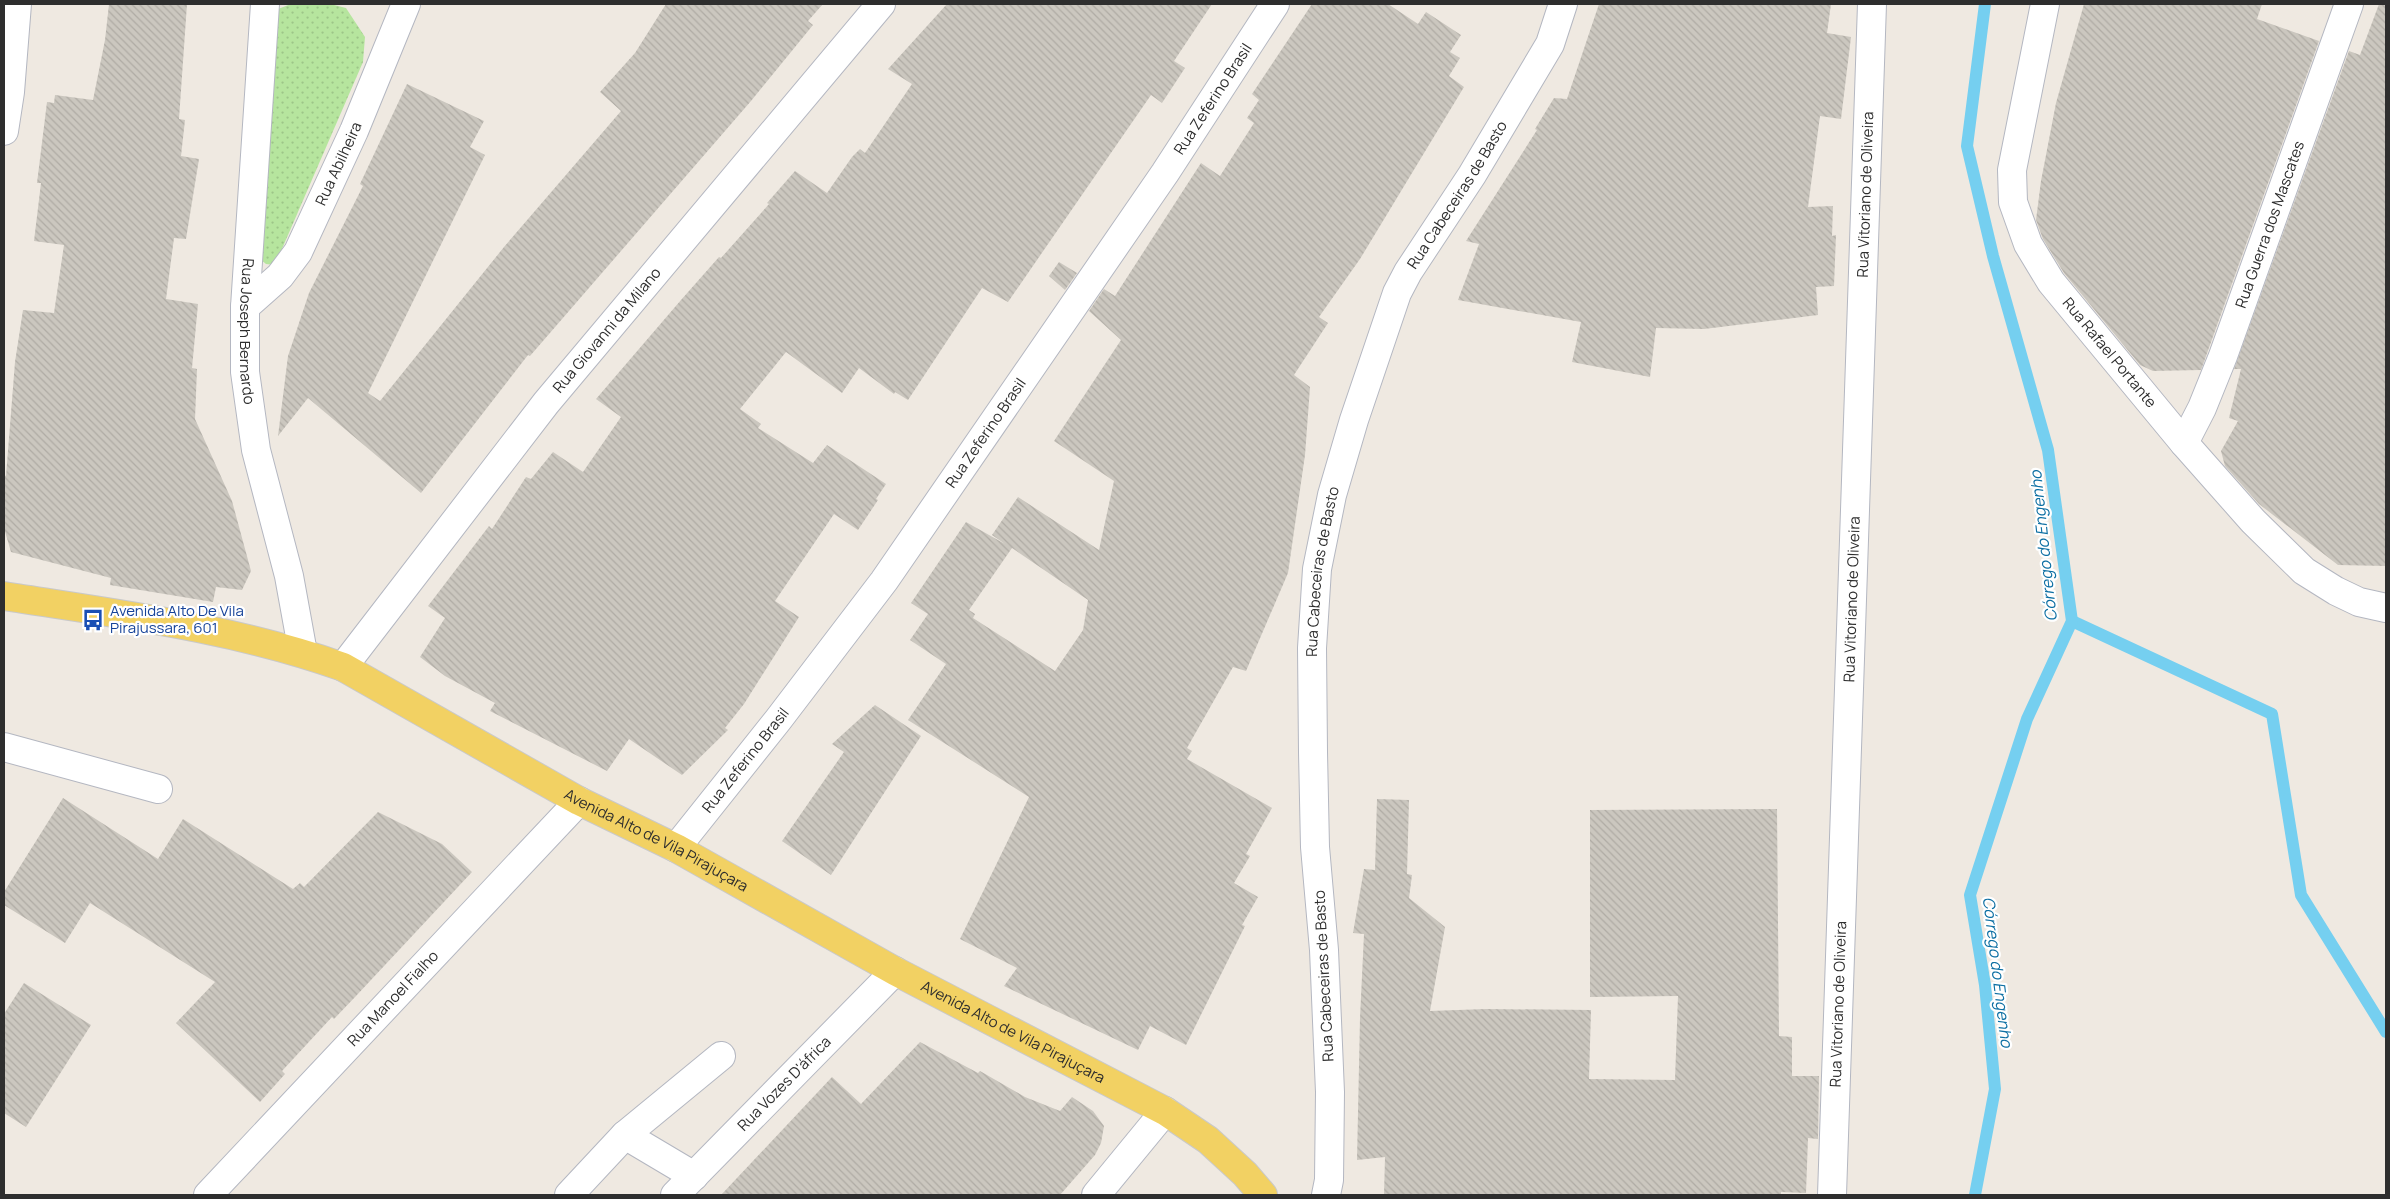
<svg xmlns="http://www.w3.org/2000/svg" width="2390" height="1199" font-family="Manrope,sans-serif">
  <defs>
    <pattern id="green-dots" width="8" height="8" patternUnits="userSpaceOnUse" patternTransform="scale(1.25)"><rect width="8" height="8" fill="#b6e59e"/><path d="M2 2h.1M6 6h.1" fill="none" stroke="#9dc588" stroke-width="1.8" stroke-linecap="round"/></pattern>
    <pattern id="building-back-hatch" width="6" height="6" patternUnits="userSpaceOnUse" patternTransform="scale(1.25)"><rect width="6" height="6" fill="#cbc7bf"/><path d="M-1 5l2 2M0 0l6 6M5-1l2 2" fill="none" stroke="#afaba4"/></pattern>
  </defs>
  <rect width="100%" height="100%" fill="#efe9e1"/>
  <polygon fill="url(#green-dots)" points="291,4 330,4 346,8 365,37 363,62 275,265 266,264 260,259 278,9"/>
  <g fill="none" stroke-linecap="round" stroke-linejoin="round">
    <g stroke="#75cff0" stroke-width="12">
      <polyline points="2072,621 2272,714 2301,895 2386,1032"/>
      <polyline points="1975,1195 1995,1089 1985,985 1970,895 2027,719 2072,621 2048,450 1993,256 1967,146 1985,4"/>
    </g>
  </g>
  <g fill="url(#building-back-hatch)" fill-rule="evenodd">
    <polygon points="109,4 187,4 179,119 185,120 181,156 199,159 186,239 174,238 166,299 198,304 192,368 197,369 195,419 232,501 251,571 242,590 216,587 213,602 110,585 111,578 11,552 4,528 4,475 6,476 15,362 23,310 54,313 64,245 34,241 41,183 37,183 47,102 54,103 55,95 93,100 105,40"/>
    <polygon points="666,4 823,4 808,21 813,25 751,101 530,356 528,355 421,493 308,398 278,436 288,356 309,293 363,186 360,184 407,84 484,121 470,147 485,155 368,393 380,401 504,247 621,111 600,92 635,53"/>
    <polygon points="947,4 1212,4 1174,61 1185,68 1162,103 1151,95 1008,302 982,288 908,400 895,392 894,394 859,368 842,393 786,352 740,409 761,424 758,428 813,463 827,445 886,484 876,499 878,500 858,530 834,514 775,601 799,617 744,704 725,728 728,730 682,775 629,739 607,771 490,711 495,703 445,676 420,657 445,618 428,606 489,526 492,529 526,477 531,479 553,452 583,472 621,417 596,399 681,300 719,257 721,258 769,204 767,203 795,171 827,193 852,157 860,149 865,153 912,84 888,69"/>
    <path d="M1312,4H1388L1418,24L1426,12L1461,35L1450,52L1460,58L1449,76L1464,87L1360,259L1319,317L1328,323L1294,375L1310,387L1305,455L1288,573L1246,671L1233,667L1187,748L1192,751L1187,759L1272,808L1246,854L1250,856L1234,883L1258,897L1242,925L1245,926L1186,1045L1150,1026L1138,1050L1004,986L1017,968L960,939L1029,797L908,720L946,664L910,640L928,614L911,603L966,522L1005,544L992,535L1018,497L1099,550L1114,481L1054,441L1121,340L1089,311L1104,289L1115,296L1201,163L1220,176L1254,123L1247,118L1259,100L1252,94ZM1012,548L1088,600L1083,630L1055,671L973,618L975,614L969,610Z"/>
    <polygon points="1599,4 1831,4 1827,33 1851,37 1841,119 1820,116 1808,207 1833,206 1832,236 1836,235 1834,286 1816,287 1818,315 1704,329 1656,328 1650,377 1572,362 1581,322 1458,300 1479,244 1466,241 1537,130 1535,129 1554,98 1567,99"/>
    <polygon points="2084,4 2262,4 2257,19 2319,41 2201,370 2153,371 2140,365 2064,273 2043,239 2036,220 2041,181 2056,103"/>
    <polygon points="2379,4 2386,4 2386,566 2338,565 2259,504 2225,466 2221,451 2238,421 2229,418 2241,369 2234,369 2349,51 2360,55"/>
    <polygon points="1059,262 1077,273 1065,290 1049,276"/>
    <polygon points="875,705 921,736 831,875 782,841 844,752 832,744"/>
    <polygon points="63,798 158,859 183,819 293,889 300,883 304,887 378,812 442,844 472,872 356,996 334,1019 332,1017 282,1071 285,1074 260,1102 176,1023 215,982 90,903 65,943 4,905 4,892"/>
    <polygon points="1377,799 1409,800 1407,874 1412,875 1409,898 1445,927 1430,1011 1486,1009 1591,1010 1589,1079 1675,1080 1678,996 1590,997 1590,810 1777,809 1779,1036 1792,1037 1792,1076 1819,1076 1818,1139 1808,1138 1806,1193 1781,1192 1781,1195 1384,1195 1385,1157 1357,1160 1360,1018 1364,934 1353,933 1364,869 1375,870"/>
    <polygon points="24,983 91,1025 26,1127 4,1113 4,1014"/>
    <polygon points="920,1042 978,1073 980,1071 1025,1097 1060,1111 1072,1097 1093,1111 1104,1126 1101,1143 1095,1155 1060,1195 721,1195 832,1077 861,1104"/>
  </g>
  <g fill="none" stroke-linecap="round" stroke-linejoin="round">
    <g stroke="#b4b7c1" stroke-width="30">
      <g id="minor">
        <path id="s1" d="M265,4L245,307V372L256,450L289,576L303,653"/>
        <path id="s2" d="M2045,4L2012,170L2013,202L2028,244L2051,282L2184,443L2253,521L2304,571L2336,591L2359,602L2386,608"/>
        <polyline points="4,131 10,92 17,4"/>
        <path id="s3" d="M245,307L280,276L298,252L354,131L406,4"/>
        <path id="s4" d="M2184,443L2202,408L2223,356L2349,4"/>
        <path id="s5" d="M343,667L546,403L881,4"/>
        <polyline points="4,747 158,789"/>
        <path id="s6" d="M676,848L778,720L884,581L1165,173L1275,4"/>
        <polyline points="625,1135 694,1176"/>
        <path id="s7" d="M208,1195L579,801"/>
        <polyline points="569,1195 625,1135 721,1056"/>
        <path id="s8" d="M675,1195L895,971"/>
        <polyline points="1096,1195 1165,1111"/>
        <path id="s9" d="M1326,1195L1329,1180L1330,1092L1324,950L1315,847L1313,752L1312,648L1317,569L1332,495L1354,420L1397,293L1408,272L1472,175L1550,44L1563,4"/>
        <path id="s10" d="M1832,1195L1872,4"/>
      </g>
    </g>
    <g stroke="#c9c9c9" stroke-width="30">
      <g id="major">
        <path id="s11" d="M4,596C118,614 234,628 343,667L579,801L676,848L895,971L1165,1111L1208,1140L1245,1174L1263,1195"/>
      </g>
    </g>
    <use href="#minor" stroke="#fff" stroke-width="28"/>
    <use href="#major" stroke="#f2d163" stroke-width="28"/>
  </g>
  <defs>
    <g id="bus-bare" transform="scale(1.725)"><path d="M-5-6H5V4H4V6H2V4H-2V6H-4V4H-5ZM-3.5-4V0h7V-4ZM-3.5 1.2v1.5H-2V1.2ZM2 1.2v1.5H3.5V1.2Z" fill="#1a4fb4" stroke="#fff" stroke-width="2.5" paint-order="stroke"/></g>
  </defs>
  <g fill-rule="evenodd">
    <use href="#bus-bare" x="93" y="620"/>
  </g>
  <g text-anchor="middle" stroke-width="4.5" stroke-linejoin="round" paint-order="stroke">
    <g font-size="15" fill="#2e2e2e" stroke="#fff">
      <text dy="5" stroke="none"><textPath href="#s6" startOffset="922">Rua Zeferino Brasil</textPath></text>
      <text dy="5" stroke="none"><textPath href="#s3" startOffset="174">Rua Abilheira</textPath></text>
      <text dy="5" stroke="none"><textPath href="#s9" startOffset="1030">Rua Cabeceiras de Basto</textPath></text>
      <text dy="5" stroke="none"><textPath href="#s10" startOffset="1001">Rua Vitoriano de Oliveira</textPath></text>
      <text dy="5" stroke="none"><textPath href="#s4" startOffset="235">Rua Guerra dos Mascates</textPath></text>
      <text dy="5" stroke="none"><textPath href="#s1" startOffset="328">Rua Joseph Bernardo</textPath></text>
      <text dy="5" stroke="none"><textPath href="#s5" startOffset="428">Rua Giovanni da Milano</textPath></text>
      <text dy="5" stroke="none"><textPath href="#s2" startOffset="382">Rua Rafael Portante</textPath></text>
      <text dy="5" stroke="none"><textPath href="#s6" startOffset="518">Rua Zeferino Brasil</textPath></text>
      <text dy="5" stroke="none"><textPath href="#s9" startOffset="625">Rua Cabeceiras de Basto</textPath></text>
      <text dy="5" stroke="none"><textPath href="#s10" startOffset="596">Rua Vitoriano de Oliveira</textPath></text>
      <text dy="5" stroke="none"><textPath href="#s6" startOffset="112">Rua Zeferino Brasil</textPath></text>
      <text dy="5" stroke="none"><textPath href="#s11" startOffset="705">Avenida Alto de Vila Pirajuçara</textPath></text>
      <text transform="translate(1324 976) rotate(-93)" y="5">Rua Cabeceiras de Basto</text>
      <text dy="5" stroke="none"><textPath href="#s7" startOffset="270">Rua Manoel Fialho</textPath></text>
      <text dy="5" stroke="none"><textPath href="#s10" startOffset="191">Rua Vitoriano de Oliveira</textPath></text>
      <text dy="5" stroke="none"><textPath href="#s11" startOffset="1110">Avenida Alto de Vila Pirajuçara</textPath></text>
      <text dy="5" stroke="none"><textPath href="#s8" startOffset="156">Rua Vozes D'áfrica</textPath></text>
    </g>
    <g font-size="15" fill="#164399" stroke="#fff" text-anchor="start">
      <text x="110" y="616">Avenida Alto De Vila<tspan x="110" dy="17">Pirajussara, 601</tspan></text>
    </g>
    <g font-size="16" font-style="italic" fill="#0d6fa3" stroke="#fff">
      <text transform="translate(2043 546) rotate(-96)" y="6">Córrego do Engenho</text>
      <text transform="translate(1998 972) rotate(83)" y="6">Córrego do Engenho</text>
    </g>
  </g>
  <rect width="2390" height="1199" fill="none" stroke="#2e2e2e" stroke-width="10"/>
</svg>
